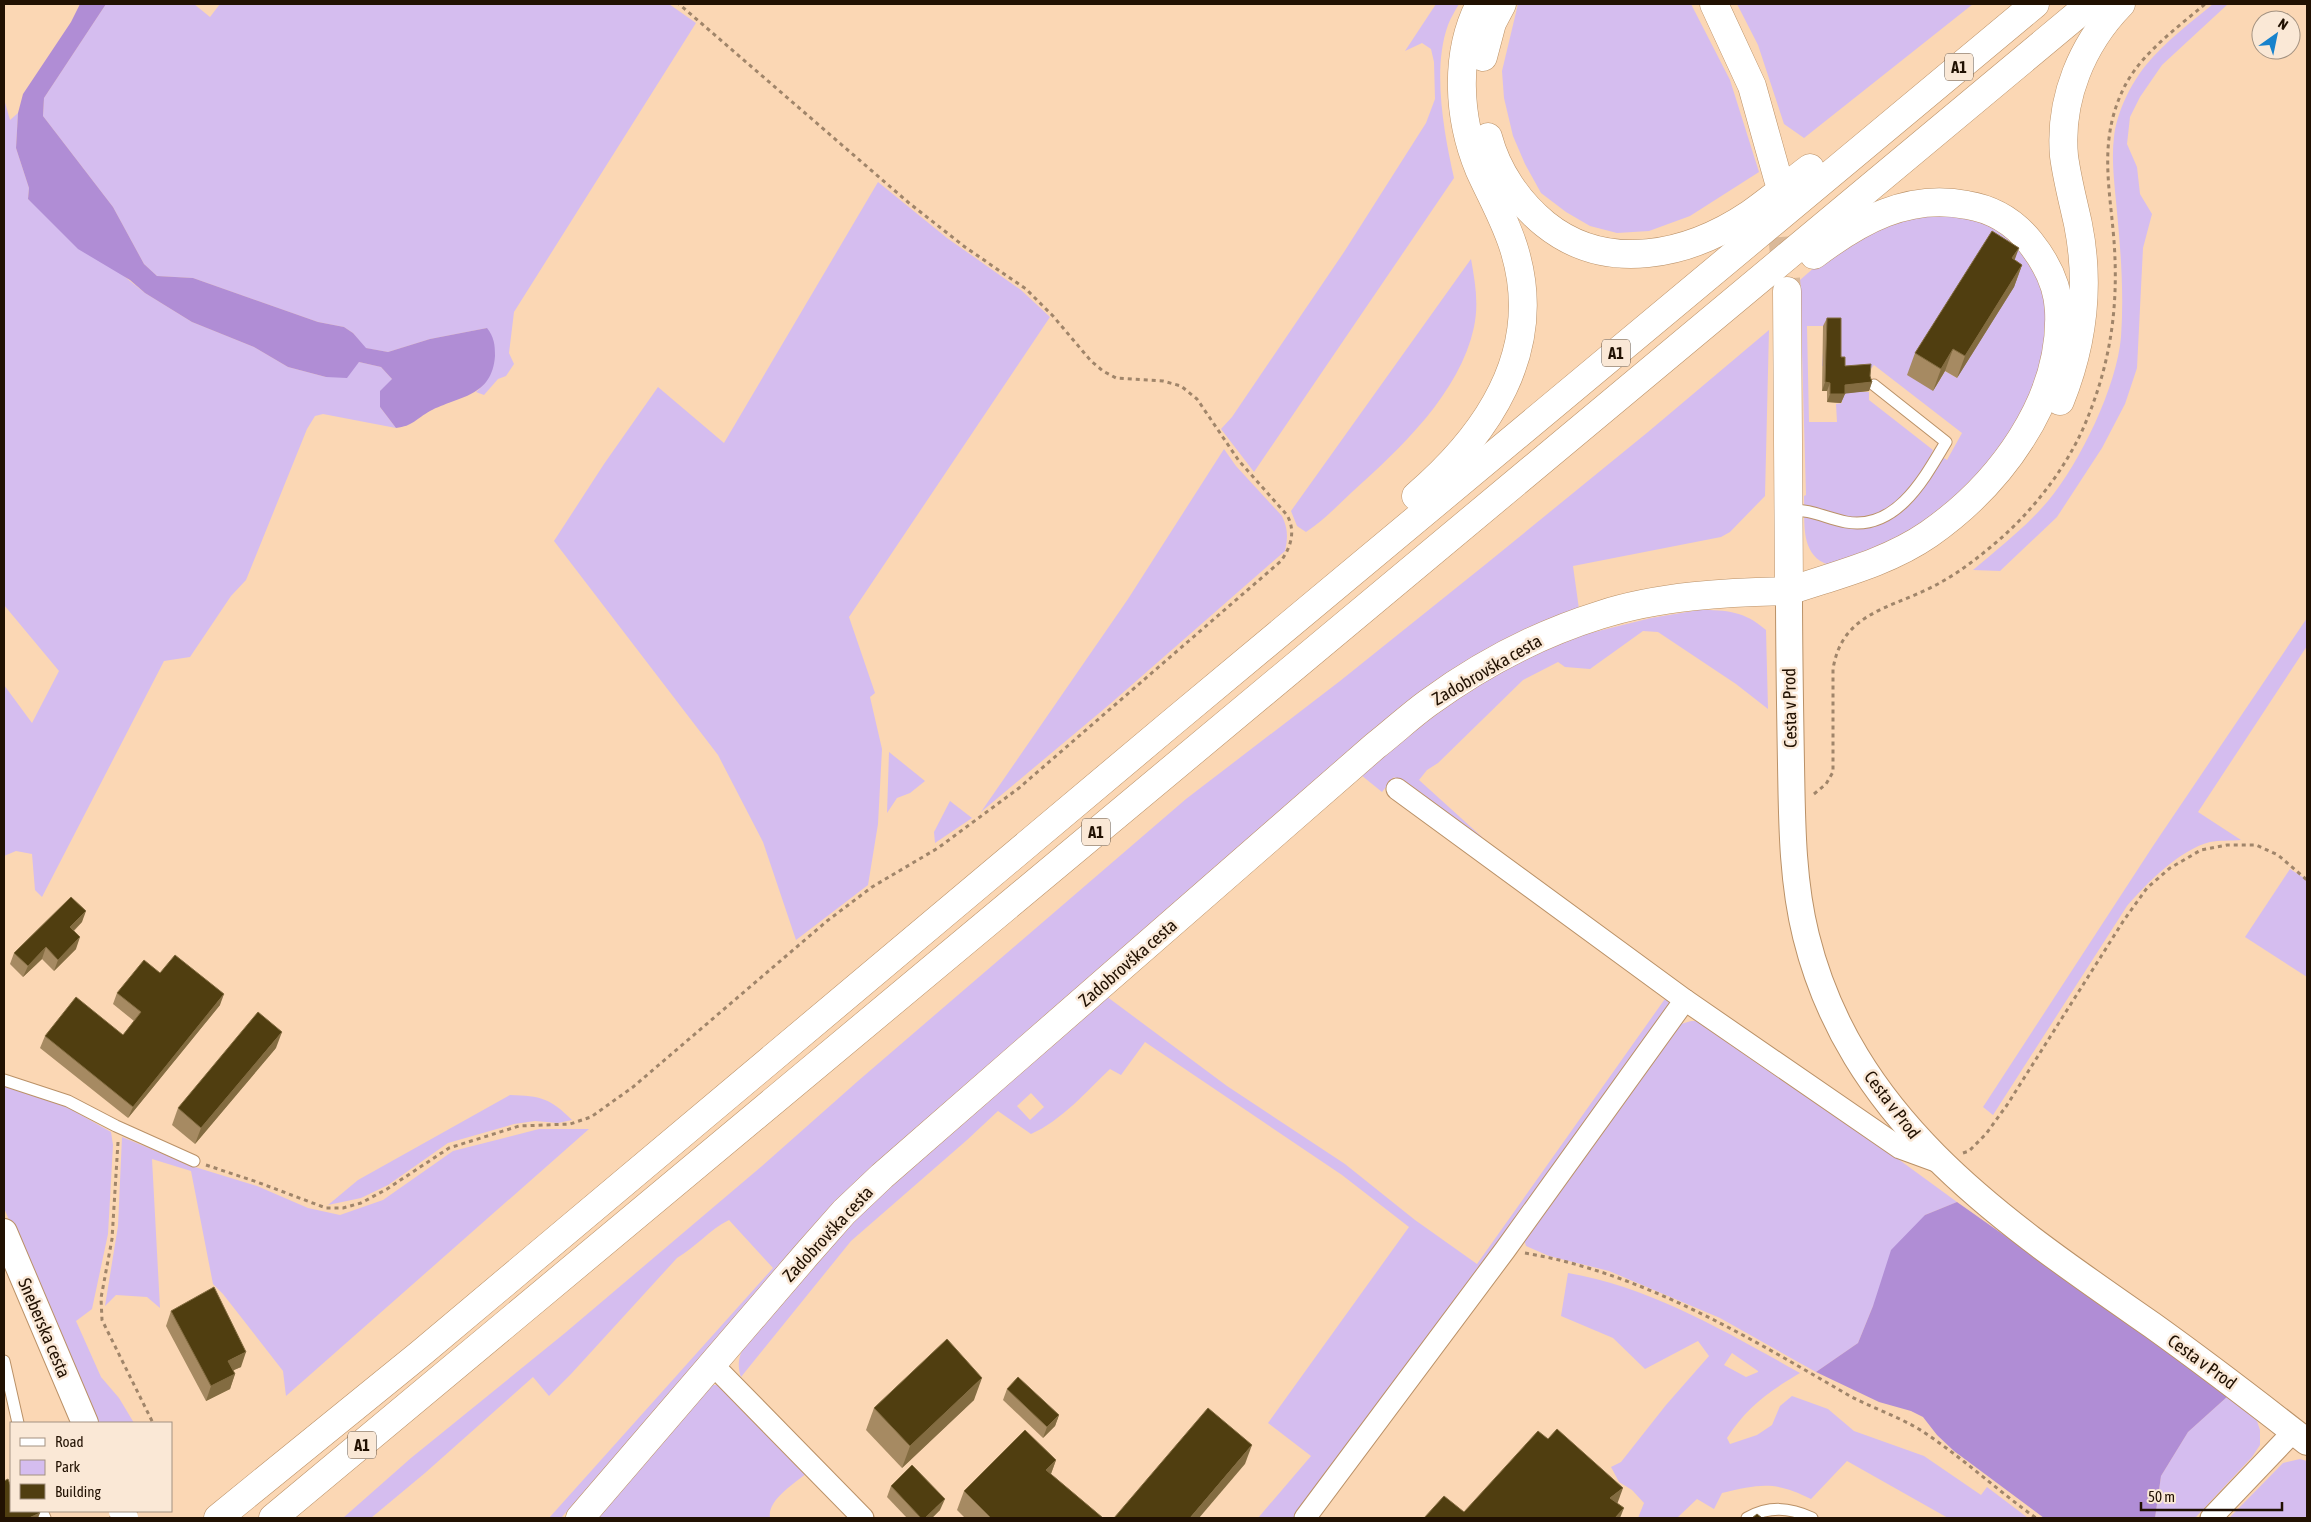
<svg xmlns="http://www.w3.org/2000/svg" width="2311" height="1522" font-family="'Asap Condensed',sans-serif">
  <rect width="100%" height="100%" fill="#fbd7b4"/>
  <g fill="#d5bdef" fill-rule="evenodd">
    <path d="M106,4H194L210,17L220,4H669L696,23L514,312L509,353L514,364L506,376L498,379L484,395L476,392C501,370 491,357 487,328L430,339L388,352L365,348L353,333L344,327L318,322L193,278L157,276L144,264L113,207L43,116L44,98Z"/>
    <path d="M1436,4H1459C1455,11 1451,17 1448,25C1432,69 1444,133 1454,178L1254,472L1221,429L1232,417L1344,252L1426,123L1435,99L1434,62L1431,49L1422,43L1405,51Z"/>
    <polygon points="1518,4 1691,4 1730,80 1759,172 1690,216 1649,231 1617,233 1590,226 1566,212 1541,193 1525,164 1513,136 1504,98 1502,71"/>
    <polygon points="1737,4 1973,4 1804,138 1784,124 1758,45"/>
    <path d="M2213,4H2228L2162,65L2140,97L2130,117L2127,144L2137,167L2140,194L2152,214L2143,248L2137,368L2125,404L2102,448L2057,517L2000,571L1973,570C1999,548 2026,527 2048,501C2080,463 2117,386 2121,337C2124,295 2121,254 2117,212C2115,188 2111,161 2114,137C2117,112 2130,85 2146,65C2165,42 2190,23 2213,4Z"/>
    <polygon points="4,99 10,120 18,113 16,148 29,188 28,199 145,293 192,322 254,347 288,367 326,377 359,362 381,367 392,379 380,407 396,428 323,414 315,416 307,429 246,580 231,596 190,657 164,661 42,897 35,890 32,854 16,851 4,856 4,685 32,723 59,671 4,605"/>
    <polygon points="878,182 947,238 1021,290 1050,317 849,617 875,693 870,697 882,749 878,824 868,885 796,940 763,842 718,755 554,541 604,464 658,387 724,443"/>
    <path d="M1970,213L2026,249L2049,302L2047,355L2010,440L1927,525L1833,566C1799,558 1805,524 1804,496L1806,495L1800,280L1816,266L1904,215ZM1984,253L1957,378L1945,371L1933,391ZM1807,326H1839L1838,354L1823,353L1822,366H1842V403L1836,404L1837,422H1809ZM1874,365L1962,433L1947,460L1944,458L1938,462L1930,457L1933,450L1869,400V392H1862L1861,373L1868,372Z"/>
    <path d="M1471,259C1475,282 1479,303 1474,327C1460,393 1400,449 1352,492C1337,506 1323,521 1306,532L1297,526L1291,511Z"/>
    <path d="M1769,330L1765,496L1730,532L1721,537L1573,566L1579,609L1250,839L666,1398L561,1518H549L773,1268L729,1220C709,1230 696,1247 677,1258L571,1374L549,1396L533,1377L425,1473L371,1518H343L411,1458L565,1333L762,1166L858,1081L1186,799L1340,681L1486,564L1648,432Z"/>
    <path d="M1224,449L1236,466L1282,516C1288,528 1288,538 1285,551L1110,704L981,812L1128,599Z"/>
    <path d="M1699,610C1727,610 1744,611 1766,630L1768,709L1736,684L1658,632L1643,631L1590,669L1565,667L1558,662L1523,680L1438,763L1427,770L1419,780L1482,837L1480,842L1394,777L1382,792L1361,775L1442,707L1522,659L1574,637L1651,618Z"/>
    <path d="M2307,618V646L2198,812L2241,840C2231,841 2219,840 2210,842C2179,850 2147,883 2127,906L1993,1115L1983,1107L2153,846Z"/>
    <polygon points="889,752 925,781 910,793 897,798 887,813"/>
    <polygon points="950,801 972,818 935,843 934,832"/>
    <polygon points="2290,869 2307,880 2307,977 2245,937"/>
    <path d="M1106,996L1227,1086L1345,1164L1415,1220L1477,1264L1667,996L1673,1004L1299,1518H1258L1311,1456L1268,1423L1409,1227L1342,1175L1145,1042L1121,1075L1110,1069C1087,1091 1061,1121 1031,1134L998,1111L967,1140L851,1241L741,1377C736,1363 740,1353 747,1340L863,1210ZM1031,1093L1044,1107L1030,1120L1017,1106Z"/>
    <polygon points="1691,1021 1701,1021 1831,1110 1957,1202 1925,1215 1873,1306 1858,1343 1816,1372 1720,1318 1609,1271 1549,1256 1526,1246 1524,1239 1678,1025"/>
    <polygon points="4,1086 65,1106 111,1132 113,1145 108,1234 92,1309 76,1321 101,1377 119,1398 134,1423 96,1423 4,1208"/>
    <path d="M510,1095C541,1096 550,1098 572,1120L558,1123L535,1121L514,1124L448,1143L388,1185L361,1198L328,1205L358,1180Z"/>
    <polygon points="539,1129 589,1129 286,1396 283,1371 223,1294 213,1284 191,1171 152,1159 160,1308 147,1297 116,1295 105,1306 118,1226 122,1137 195,1167 257,1186 308,1208 340,1215 383,1200 453,1151"/>
    <path d="M1568,1273C1651,1287 1728,1333 1800,1373C1768,1392 1747,1407 1727,1438L1730,1444L1757,1435L1772,1425L1780,1406L1792,1396L1828,1409L1854,1431L1924,1456L1981,1495L1987,1487L2028,1518H1948L1847,1461L1811,1499C1776,1481 1760,1484 1722,1493L1714,1509L1697,1499L1677,1518H1638L1644,1503L1632,1490L1619,1482L1611,1467L1621,1462L1666,1405L1709,1356L1698,1341L1645,1369L1613,1338L1561,1316ZM1732,1353L1758,1371V1372L1746,1377L1724,1365Z"/>
    <path d="M711,1385H722L807,1473C794,1484 767,1500 770,1518H595Z"/>
    <polygon points="2228,1396 2257,1421 2260,1430 2260,1445 2252,1457 2195,1518 2155,1518 2161,1476 2188,1432"/>
    <polygon points="2300,1459 2307,1461 2307,1518 2229,1518 2283,1463"/>
  </g>
  <g fill="#b08dd5">
    <path d="M80,4H106L44,98L43,116L113,207L144,264L157,276L193,278L318,322L344,327L353,333L366,348L388,352L430,339L487,328C494,337 495,344 495,356C492,397 459,396 430,411C416,419 413,426 396,428L380,407V391L392,379L381,367L359,362L347,378L326,377L288,367L254,347L192,322L145,293L130,280L78,249L28,199L29,188L16,148L18,113L23,94L71,22Z"/>
    <polygon points="1957,1202 2220,1387 2228,1396 2188,1432 2161,1476 2155,1518 2044,1518 1954,1451 1937,1435 1923,1417 1911,1411 1879,1402 1816,1372 1858,1343 1873,1306 1891,1250 1925,1215"/>
  </g>
  <g fill="none" stroke-linecap="round" stroke-linejoin="round">
    <polyline stroke="#dab999" stroke-width="28" stroke-dasharray="28 14" stroke-linecap="butt" points="1779,195 1787,291"/>
    <g stroke="#ba9167" stroke-width="13">
      <g id="service">
        <path d="M1790,510C1810,509 1826,518 1846,522C1896,531 1924,479 1946,442L1874,385"/>
        <polyline points="4,1080 68,1101 116,1126 194,1161"/>
        <polyline points="4,1361 18,1423"/>
        <polyline points="42,1511 45,1518"/>
        <path d="M1747,1518C1769,1506 1789,1507 1812,1518"/>
      </g>
    </g>
    <g stroke="#ba9167" stroke-width="23">
      <g id="minor">
        <polyline points="1397,789 1685,1000 1900,1148 1941,1163"/>
        <polyline points="712,1364 863,1518"/>
        <polyline points="1305,1518 1505,1250 1685,1000"/>
        <polyline points="2211,1518 2294,1431"/>
      </g>
    </g>
    <g stroke="#ba9167" stroke-width="28">
      <g id="tertiary">
        <path d="M1789,591C1789,649 1790,707 1791,764C1792,821 1792,880 1806,936C1852,1122 2004,1222 2152,1325C2205,1363 2256,1402 2307,1442"/>
        <polyline points="4,1232 85,1423"/>
      </g>
    </g>
    <g stroke="#ba9167" stroke-width="29">
      <g id="secondary">
        <polyline points="1714,4 1752,86 1778,179"/>
        <path d="M580,1518L806,1255L844,1212L882,1176L1375,746C1393,732 1410,716 1428,703C1480,665 1539,634 1600,615C1658,596 1728,592 1789,591L1787,291"/>
      </g>
    </g>
    <g stroke="#ba9167" stroke-width="29">
      <g id="motorway">
        <polyline points="1483,57 1492,23 1502,4"/>
        <path d="M1488,137C1497,171 1518,202 1545,224C1607,274 1689,255 1750,214C1770,200 1790,183 1810,168"/>
        <path d="M2060,401C2083,344 2090,284 2078,224C2073,201 2067,179 2064,156C2059,99 2082,44 2121,4"/>
        <path d="M1416,496C1488,434 1544,351 1515,252C1507,223 1491,196 1479,169C1458,118 1454,54 1480,4"/>
        <path d="M1789,591C1836,575 1887,563 1929,534C1999,485 2063,401 2059,311C2058,285 2046,262 2030,242C2014,222 1992,209 1967,205C1908,193 1859,221 1814,255"/>
        <polyline points="218,1518 420,1354 1168,726 2035,4"/>
        <polyline points="273,1518 2090,4"/>
      </g>
    </g>
    <g stroke="#a0856a" stroke-width="3" stroke-dasharray="4 4" stroke-linecap="butt">
      <path d="M1814,794L1826,784L1833,772V669C1842,613 1889,609 1932,587C1952,577 1970,564 1987,550C2026,519 2061,476 2082,431C2110,368 2119,309 2114,241C2110,189 2099,144 2121,94C2137,56 2176,29 2205,4"/>
      <polyline points="118,1142 112,1239 101,1298 102,1320 153,1423"/>
      <polyline points="1963,1153 1969,1151 1986,1134 2007,1105 2124,920 2147,888 2170,868 2201,850 2227,845 2256,845 2278,855 2307,880"/>
      <path d="M206,1165L257,1182L326,1208H343L361,1203L387,1189L449,1148L519,1126L570,1124L591,1117L633,1087L827,921L872,887L938,848L1019,788L1281,561C1291,547 1296,531 1287,515L1239,461L1197,399L1181,386L1163,381L1116,378L1103,371L1091,361L1053,316L1026,289L965,247L909,203L679,4"/>
      <path d="M1525,1253C1643,1273 1748,1337 1850,1396C1874,1409 1901,1417 1925,1433C1964,1459 1998,1491 2036,1518"/>
    </g>
    <use href="#service" stroke="#fff" stroke-width="11"/>
    <use href="#minor" stroke="#fff" stroke-width="21"/>
    <use href="#tertiary" stroke="#fff" stroke-width="26"/>
    <use href="#secondary" stroke="#fff" stroke-width="28"/>
    <use href="#motorway" stroke="#fff" stroke-width="28"/>
    <g stroke="#ba9167" stroke-width="28" stroke-linecap="butt">
      <polyline id="tertiary-bridge" points="122,1511 125,1518"/>
    </g>
    <use href="#tertiary-bridge" stroke="#fff" stroke-width="26"/>
  </g>
  <g fill="#a68a62">
    <polygon points="2015,260 2022,265 2014,287 1957,378 1945,371 1933,391 1907,375 1915,353"/>
    <polygon points="1827,318 1845,366 1872,382 1869,391 1845,393 1841,403 1827,402 1827,391 1822,391 1823,326"/>
    <polygon points="82,922 74,931 76,949 54,971 42,959 23,977 10,964 14,953"/>
    <polygon points="160,973 220,1005 128,1118 40,1048 45,1036 123,1035 134,1021 113,1004 117,993"/>
    <polygon points="276,1048 195,1144 172,1125 178,1108"/>
    <polygon points="171,1311 241,1367 233,1370 235,1374 230,1389 206,1401 166,1326"/>
    <polygon points="1007,1389 1059,1415 1055,1426 1043,1438 1003,1400"/>
    <polygon points="974,1400 902,1468 866,1430 874,1408"/>
    <polygon points="1056,1460 1051,1474 1103,1518 965,1518 957,1510 964,1491"/>
    <polygon points="891,1486 940,1510 932,1518 907,1518 887,1497"/>
  </g>
  <g fill="#836c41">
    <polygon points="2019,248 2011,270 2012,258"/>
    <polygon points="2022,265 2014,287 1957,378 1965,356"/>
    <polygon points="1953,349 1945,371 1933,391 1941,369"/>
    <polygon points="1825,382 1830,383 1827,391 1822,391"/>
    <polygon points="1872,382 1869,391 1842,394 1845,385"/>
    <polygon points="1830,394 1845,394 1841,403 1827,402"/>
    <polygon points="86,911 82,922 66,938 70,927"/>
    <polygon points="80,937 76,949 54,971 58,960"/>
    <polygon points="46,947 42,959 23,977 28,966"/>
    <polygon points="224,994 220,1005 128,1118 133,1107"/>
    <polygon points="282,1032 276,1048 195,1144 201,1128"/>
    <polygon points="246,1352 241,1367 223,1375 228,1361"/>
    <polygon points="235,1374 230,1389 206,1401 211,1386"/>
    <polygon points="982,1378 974,1400 902,1468 910,1446"/>
    <polygon points="1059,1415 1055,1426 1043,1438 1047,1427"/>
    <polygon points="1252,1445 1245,1464 1199,1518 1190,1518"/>
    <polygon points="1056,1460 1049,1479 1046,1470"/>
    <polygon points="1623,1488 1615,1510 1610,1498"/>
    <polygon points="945,1499 940,1510 932,1518 925,1518"/>
    <polygon points="1624,1508 1620,1518 1615,1518"/>
    <polygon points="40,1513 38,1518 29,1518"/>
  </g>
  <g fill="#503e10" stroke="#836c41">
    <polygon points="1992,231 2019,248 2012,258 2022,265 1965,356 1953,349 1941,369 1915,353"/>
    <polygon points="1827,318 1841,318 1841,357 1845,357 1845,366 1871,364 1870,376 1872,382 1845,385 1845,394 1830,394 1830,383 1825,382"/>
    <polygon points="71,897 86,911 70,927 80,937 58,960 46,947 28,966 14,953"/>
    <polygon points="175,955 224,994 133,1107 45,1036 76,997 123,1035 141,1012 117,993 144,960 160,973"/>
    <polygon points="258,1012 282,1032 201,1128 178,1108"/>
    <polygon points="214,1287 246,1352 228,1361 235,1374 211,1386 171,1311"/>
    <polygon points="947,1339 982,1378 910,1446 874,1408"/>
    <polygon points="1018,1377 1059,1415 1047,1427 1007,1389"/>
    <polygon points="1208,1408 1252,1445 1190,1518 1114,1518"/>
    <polygon points="1557,1429 1623,1488 1610,1498 1624,1508 1615,1518 1424,1518 1444,1496 1464,1512 1538,1431 1548,1439"/>
    <polygon points="1025,1430 1056,1460 1046,1470 1103,1518 991,1518 964,1491"/>
    <polygon points="912,1465 945,1499 925,1518 921,1518 891,1486"/>
    <polygon points="8,1479 11,1487 11,1511 39,1511 40,1513 29,1518 4,1518 4,1481"/>
    <polygon points="1757,1514 1762,1518 1752,1518"/>
  </g>
  <g text-anchor="middle" stroke-width="5" stroke-linejoin="round" paint-order="stroke">
    <g fill="#fae8d6" stroke="#625242" stroke-width="1">
      <rect x="1945" y="53.5" width="28" height="27" rx="4"/>
      <rect x="1602" y="339.5" width="28" height="27" rx="4"/>
      <rect x="1082" y="818.5" width="28" height="27" rx="4"/>
      <rect x="348" y="1431.5" width="28" height="27" rx="4"/>
    </g>
    <g font-size="16" font-weight="bold" fill="#211102">
      <text x="1959" y="73">A1</text>
      <text x="1616" y="359">A1</text>
      <text x="1096" y="838">A1</text>
      <text x="362" y="1451">A1</text>
    </g>
    <g font-size="18" fill="#211102" stroke="#fae8d6">
      <text transform="translate(1487 670) rotate(-30)" y="6">Zadobrovška cesta</text>
      <text transform="translate(1790 708) rotate(-91)" y="6">Cesta v Prod</text>
      <text transform="translate(1128 963) rotate(-41)" y="6">Zadobrovška cesta</text>
      <text transform="translate(1892 1105) rotate(53)" y="6">Cesta v Prod</text>
      <text transform="translate(828 1234) rotate(-47)" y="6">Zadobrovška cesta</text>
      <text transform="translate(44 1328) rotate(67)" y="6">Sneberska cesta</text>
      <text transform="translate(2202 1362) rotate(36)" y="6">Cesta v Prod</text>
    </g>
  </g>
  <rect width="2311" height="1522" fill="none" stroke="#211102" stroke-width="10"/>
  <rect x="10" y="1422" width="162" height="90" fill="#fae8d6" stroke="#a39281"/>
  <rect x="20" y="1438" width="25" height="8" fill="#ffffff" stroke="#a39281"/>
  <text x="55" y="1447" font-size="15" fill="#211102">Road</text>
  <rect x="20" y="1460" width="25" height="15" fill="#d5bdef" stroke="#a39281"/>
  <text x="55" y="1472" font-size="15" fill="#211102">Park</text>
  <rect x="20" y="1484" width="25" height="15" fill="#503e10" stroke="#a39281"/>
  <text x="55" y="1497" font-size="15" fill="#211102">Building</text>
  <g transform="translate(2276 35) rotate(33)"><circle r="24" fill="#fae8d6" stroke="#a39281"/>
  <path d="M0-4L9 19L0 12L-9 19Z" fill="#1782cc"/>
  <text y="-8" font-size="14" font-weight="bold" text-anchor="middle" fill="#211102">N</text>
  </g>
  <path d="M2141 1502v8h141v-8" fill="none" stroke="#211102" stroke-width="2.5"/>
  <text x="2148" y="1502" font-size="15" fill="#211102" stroke="#fae8d6" stroke-width="4" paint-order="stroke">50 m</text>
</svg>
